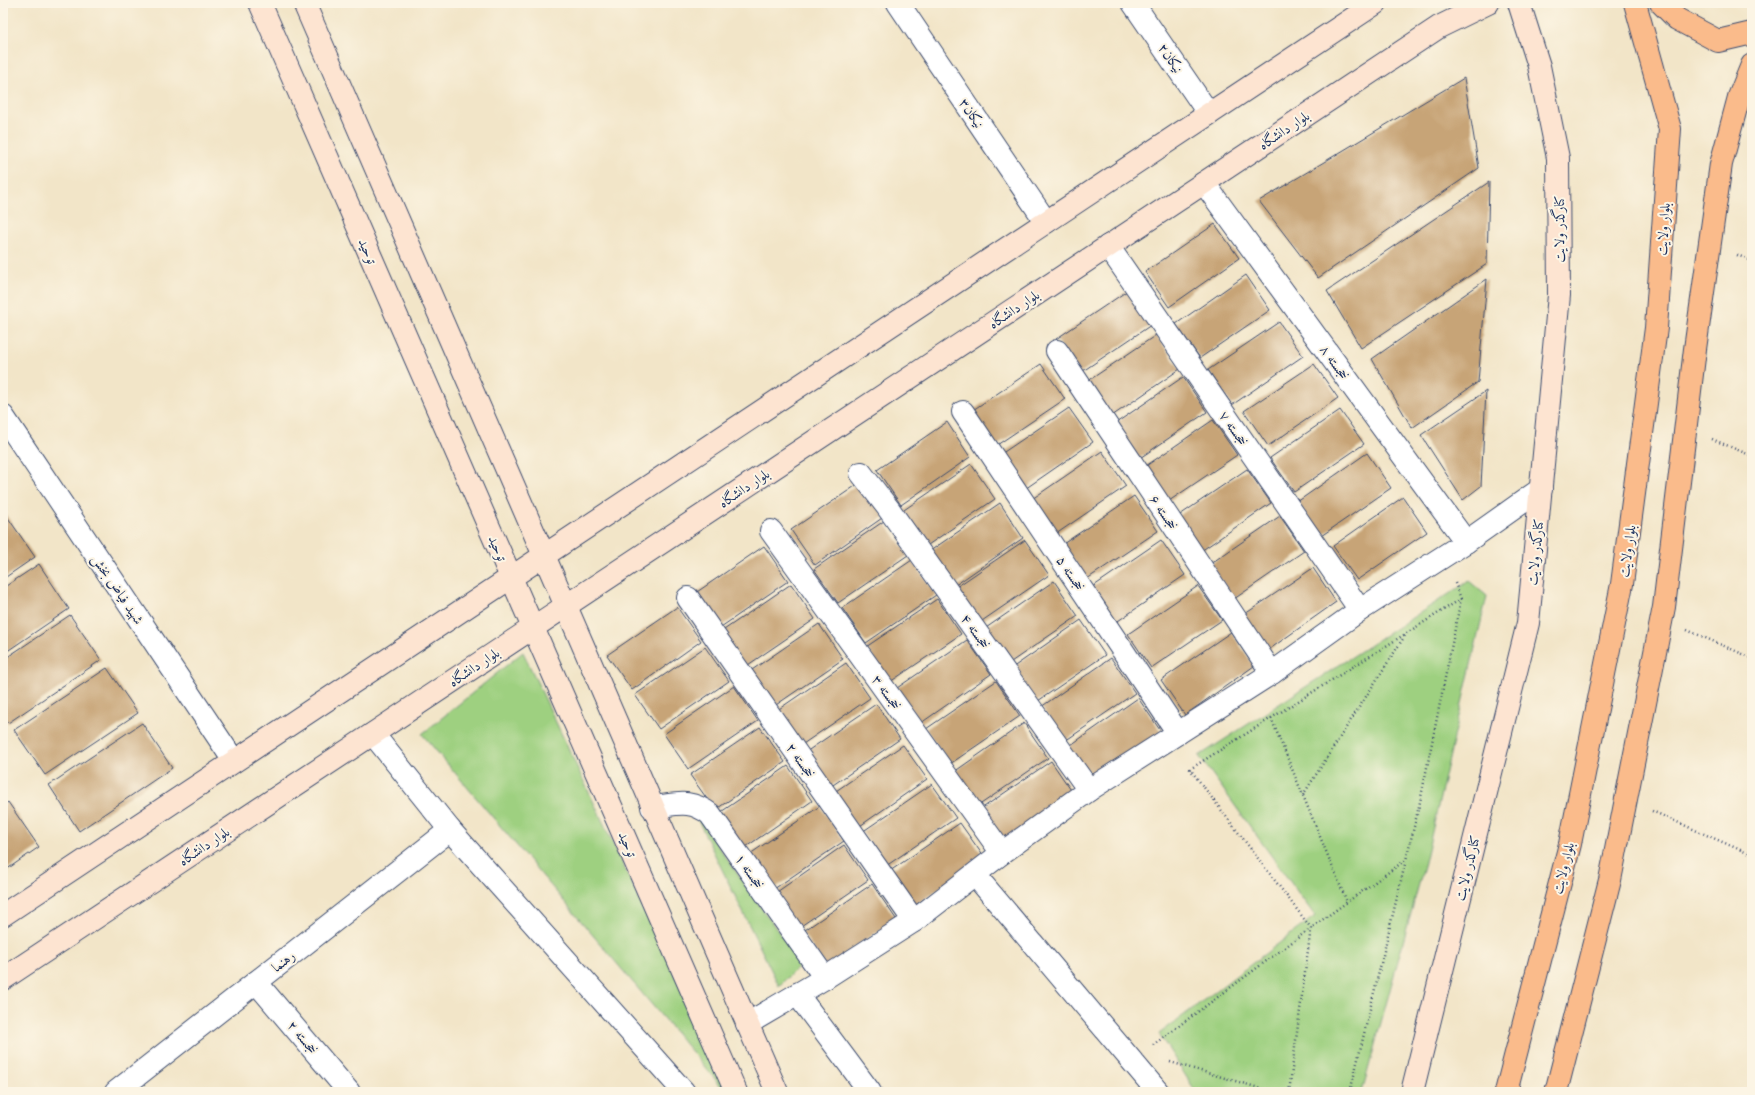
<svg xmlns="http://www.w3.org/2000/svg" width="1755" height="1095" font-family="'Old Standard TT',Amiri,serif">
  <rect width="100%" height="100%" fill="#fcf5e5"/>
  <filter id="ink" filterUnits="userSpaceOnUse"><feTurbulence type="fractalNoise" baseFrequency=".025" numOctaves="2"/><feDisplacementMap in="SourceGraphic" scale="8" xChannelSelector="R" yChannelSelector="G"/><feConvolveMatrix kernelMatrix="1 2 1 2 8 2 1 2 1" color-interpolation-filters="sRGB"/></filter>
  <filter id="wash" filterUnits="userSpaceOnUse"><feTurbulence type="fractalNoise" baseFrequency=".012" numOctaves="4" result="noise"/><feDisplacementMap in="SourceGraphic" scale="16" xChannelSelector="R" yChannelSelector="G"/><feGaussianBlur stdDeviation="0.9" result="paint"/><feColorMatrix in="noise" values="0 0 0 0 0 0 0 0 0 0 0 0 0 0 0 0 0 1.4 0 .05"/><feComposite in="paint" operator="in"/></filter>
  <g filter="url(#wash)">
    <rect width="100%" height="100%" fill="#f2e5c8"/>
    <g fill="#9ed080" stroke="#5c806f">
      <polygon points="1469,581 1487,596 1425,862 1362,1092 1196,1092 1159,1034 1315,916 1199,756"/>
      <polygon points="523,652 730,1092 726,1092 422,734"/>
      <polygon points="694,812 801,964 779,986"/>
    </g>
    <g id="blocks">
      <g fill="#c7a477">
        <polygon points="1464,78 1479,168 1318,278 1259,201"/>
        <polygon points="1489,182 1487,264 1361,348 1327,291"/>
        <polygon points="1215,224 1239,258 1169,307 1145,272"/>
        <polygon points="1246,275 1270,310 1200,358 1176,324"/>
        <polygon points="1487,279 1478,382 1412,428 1372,359"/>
        <polygon points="1127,291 1151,325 1080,373 1056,339"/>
        <polygon points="1279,322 1303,356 1232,405 1208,370"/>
        <polygon points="1156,335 1180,369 1109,418 1085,383"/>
        <polygon points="1041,364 1065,399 994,447 970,412"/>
        <polygon points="1314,364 1338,398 1268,446 1244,411"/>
        <polygon points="1183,377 1207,412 1137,460 1113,425"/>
        <polygon points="1486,391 1481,486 1463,500 1421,435"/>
        <polygon points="1069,408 1093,442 1022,491 998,456"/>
        <polygon points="1340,410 1364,444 1294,492 1270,458"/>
        <polygon points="1213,420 1237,455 1166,503 1143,468"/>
        <polygon points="947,422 970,457 901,505 877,470"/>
        <polygon points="1102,451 1126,486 1056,534 1032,499"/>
        <polygon points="1367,453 1391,488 1321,536 1297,502"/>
        <polygon points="971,464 995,499 925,547 901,512"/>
        <polygon points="1247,469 1271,503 1201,551 1177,517"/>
        <polygon points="861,482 885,516 815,565 791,530"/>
        <polygon points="1134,496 1158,531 1087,579 1063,544"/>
        <polygon points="1403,497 1427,532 1357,580 1333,546"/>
        <polygon points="1000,503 1023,538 954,586 930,551"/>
        <polygon points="4,512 35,557 3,579 3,513"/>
        <polygon points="1280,516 1304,551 1234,599 1210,564"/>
        <polygon points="884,521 908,555 838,603 814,569"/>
        <polygon points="1025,540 1049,575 979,623 955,588"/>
        <polygon points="1161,540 1185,575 1115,623 1091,588"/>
        <polygon points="764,546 788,581 718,629 694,594"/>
        <polygon points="912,560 936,595 866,643 842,608"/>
        <polygon points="39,564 69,609 3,654 3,588"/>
        <polygon points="1313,568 1336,602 1267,651 1242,616"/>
        <polygon points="1054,581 1078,616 1008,664 983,630"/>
        <polygon points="791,584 815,619 745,667 721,632"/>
        <polygon points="1198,586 1222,620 1151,668 1128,634"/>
        <polygon points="937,599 961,634 890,682 866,647"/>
        <polygon points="677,607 701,641 632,690 607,655"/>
        <polygon points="70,615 101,660 8,723 3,715 3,660"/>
        <polygon points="1081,620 1105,655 1035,703 1012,668"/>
        <polygon points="819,624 843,659 773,707 749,672"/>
        <polygon points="1231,632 1254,666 1185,715 1161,680"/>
        <polygon points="967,640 991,674 921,723 897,688"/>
        <polygon points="705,647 729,681 659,729 635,695"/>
        <polygon points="1111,658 1135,693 1065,741 1041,707"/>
        <polygon points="846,663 870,698 800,746 776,711"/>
        <polygon points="107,668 138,713 45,775 14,730"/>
        <polygon points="996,681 1020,716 950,764 926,729"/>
        <polygon points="734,686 758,721 688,769 664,734"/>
        <polygon points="1138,698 1162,733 1092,781 1068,747"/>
        <polygon points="876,704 900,739 830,787 806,752"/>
        <polygon points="142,723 172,768 79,831 49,785"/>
        <polygon points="1024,723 1048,758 978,806 954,772"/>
        <polygon points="760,727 785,762 715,810 690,775"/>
        <polygon points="903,745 927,779 857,828 833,793"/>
        <polygon points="1051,761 1075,796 1005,844 981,809"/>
        <polygon points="788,766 812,801 743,849 718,814"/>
        <polygon points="932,784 956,818 886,866 862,832"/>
        <polygon points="8,802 39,847 3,872 3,806"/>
        <polygon points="820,806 844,841 774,889 750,854"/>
        <polygon points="960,823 984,857 914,906 890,871"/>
        <polygon points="844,845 868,880 798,928 774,894"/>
        <polygon points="872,884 896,919 826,967 802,932"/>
      </g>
    </g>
  </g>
  <g filter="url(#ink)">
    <use href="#blocks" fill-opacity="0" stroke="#3b4a6e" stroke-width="1"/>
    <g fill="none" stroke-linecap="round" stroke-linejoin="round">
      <g stroke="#3b4a6e" stroke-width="24">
        <g id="street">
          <polyline points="898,3 1046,222"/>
          <polyline points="1133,3 1209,114"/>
          <polyline points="1204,183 1466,542"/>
          <polyline points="1108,246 1360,610"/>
          <polyline points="1057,351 1272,673"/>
          <polyline points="963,412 1178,733"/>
          <polyline points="3,416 234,761"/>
          <polyline points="861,473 888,508 1089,790"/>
          <polyline points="771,531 1002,853"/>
          <polyline points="688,598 914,921"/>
          <polyline points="373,734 450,830 684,1092"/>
          <path d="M652,807C676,805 689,798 710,814L825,978"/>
          <polyline points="975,875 1158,1092"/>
          <polyline points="256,982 349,1092"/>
          <polyline points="797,994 870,1092"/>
          <polyline points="747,1024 825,978 914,921 1002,853 1089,790 1272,673 1360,610 1466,542 1541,489"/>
          <polyline points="116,1092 450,830"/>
        </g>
      </g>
      <g stroke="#3b4a6e" stroke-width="24">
        <g id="secondary">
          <polyline points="260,3 736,1092"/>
          <polyline points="304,3 777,1092"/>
          <polyline points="3,915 1376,3"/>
          <polyline points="3,979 1439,27 1488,3"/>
          <polyline points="1412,1092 1528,623 1559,295 1558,158 1539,66 1519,3"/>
        </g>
      </g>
      <g stroke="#3b4a6e" stroke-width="24">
        <g id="primary">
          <polyline points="1661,3 1677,19 1718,41 1752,33"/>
          <polyline points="1506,1092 1570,844 1622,584 1656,328 1670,129 1635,3"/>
          <polyline points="1556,1092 1610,880 1664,607 1695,349 1721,164 1739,97 1752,65"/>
        </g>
      </g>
      <g stroke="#3b4a6e" stroke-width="2.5" stroke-dasharray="1 3" stroke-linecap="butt">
        <polyline points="1737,255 1752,261"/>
        <polyline points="1712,439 1752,456"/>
        <polyline points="1455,583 1461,599"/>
        <polyline points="1687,630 1752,658"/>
        <polyline points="1271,718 1347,902"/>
        <polyline points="1303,795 1406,634"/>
        <polyline points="1652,811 1752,855"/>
        <polyline points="1153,1045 1311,928 1190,769 1461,599 1420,802 1350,1092"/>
        <polyline points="1170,1062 1273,1092"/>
        <polyline points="1289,1092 1311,928 1407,859"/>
      </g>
      <use href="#street" stroke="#fff" stroke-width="22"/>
      <use href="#secondary" stroke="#fde4d1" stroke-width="22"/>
      <use href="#primary" stroke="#fabb8b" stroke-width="22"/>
    </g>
  </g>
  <g text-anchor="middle" stroke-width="4" stroke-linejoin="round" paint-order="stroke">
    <g font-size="14" fill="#1b2f5e" stroke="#fcf5e5">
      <text transform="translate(1171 58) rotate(56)" y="5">نیکان۲</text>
      <text transform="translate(972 113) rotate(56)" y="5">نیکان۳</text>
      <text transform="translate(1284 130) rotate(-34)" y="5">بلوار دانشگاه</text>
      <text transform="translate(1559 229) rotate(-90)" y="5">کنارگذر ولایت</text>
      <text transform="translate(1663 229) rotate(-86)" y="5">بلوار ولایت</text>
      <text transform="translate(368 251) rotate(66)" y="5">توحید</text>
      <text transform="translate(1014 309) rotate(-34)" y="5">بلوار دانشگاه</text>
      <text transform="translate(1335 362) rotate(54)" y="5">خجسته ۸</text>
      <text transform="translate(1234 428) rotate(55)" y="5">خجسته ۷</text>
      <text transform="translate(744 488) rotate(-34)" y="5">بلوار دانشگاه</text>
      <text transform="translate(1164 512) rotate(56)" y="5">خجسته ۶</text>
      <text transform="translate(498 548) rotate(66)" y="5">توحید</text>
      <text transform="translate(1627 551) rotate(-82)" y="5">بلوار ولایت</text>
      <text transform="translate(1535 552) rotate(-84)" y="5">کنارگذر ولایت</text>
      <text transform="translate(1071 573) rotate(56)" y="5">خجسته ۵</text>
      <text transform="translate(118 589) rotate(56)" y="5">شهید فیاض بخش</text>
      <text transform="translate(976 631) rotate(54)" y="5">خجسته ۴</text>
      <text transform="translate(474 667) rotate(-34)" y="5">بلوار دانشگاه</text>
      <text transform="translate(887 692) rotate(54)" y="5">خجسته ۳</text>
      <text transform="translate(801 760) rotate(55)" y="5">خجسته ۲</text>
      <text transform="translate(628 844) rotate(66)" y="5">توحید</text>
      <text transform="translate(204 846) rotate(-34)" y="5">بلوار دانشگاه</text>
      <text transform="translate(1467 868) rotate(-76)" y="5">کنارگذر ولایت</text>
      <text transform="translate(1563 868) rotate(-76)" y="5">بلوار ولایت</text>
      <text transform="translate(750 871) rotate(55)" y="5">خجسته ۱</text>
      <text transform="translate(283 961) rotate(-38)" y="5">رهنما</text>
      <text transform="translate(303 1037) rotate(50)" y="5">خجسته ۲</text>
    </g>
  </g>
  <rect width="1755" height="1095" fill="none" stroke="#fcf5e5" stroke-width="16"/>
</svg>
